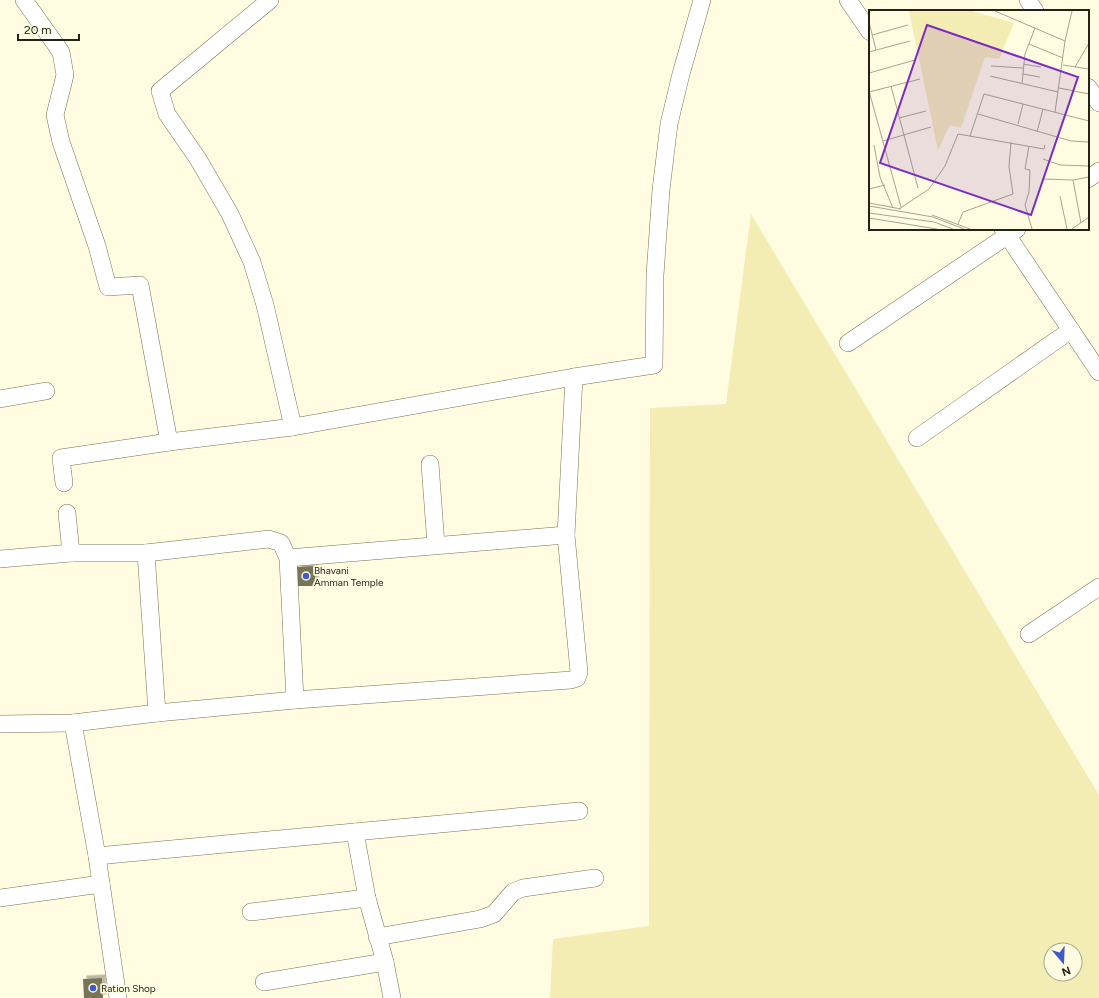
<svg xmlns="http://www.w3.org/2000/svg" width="1099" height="998" font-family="Figtree,sans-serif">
  <defs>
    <filter id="shadow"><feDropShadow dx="3.5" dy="-3.5" stdDeviation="0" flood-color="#0004"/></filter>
  </defs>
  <rect width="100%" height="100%" fill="#fffce2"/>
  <path fill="#f3ecb3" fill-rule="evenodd" d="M751,214L1099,795V998H550L553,939L649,926L650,408L726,404ZM1051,950H1075V974H1051Z"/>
  <g fill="#787457" filter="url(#shadow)">
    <polygon points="314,566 316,586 298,586 297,567"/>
    <polygon points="102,978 103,998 84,998 83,979"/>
  </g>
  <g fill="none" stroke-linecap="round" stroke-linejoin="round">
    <g stroke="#757155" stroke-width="18">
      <g id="minor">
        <polyline points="24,0 61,52 65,75 55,115 61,142 97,246 108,287 140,285 169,442"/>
        <polyline points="270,0 160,91 167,114 198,159 230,214 252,262 265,305 293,427"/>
        <polyline points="848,0 870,32"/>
        <polyline points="1028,0 1035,11"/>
        <polyline points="1088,87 1099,103"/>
        <polyline points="1088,179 1099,171"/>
        <polyline points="1003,229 1099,372"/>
        <polyline points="848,343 1017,229"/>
        <polyline points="0,399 46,391"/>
        <polyline points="917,438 1071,330"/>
        <polyline points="430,464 436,545"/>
        <polyline points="64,483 61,458 169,442 293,427 574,377 654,365 655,275 661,190 669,124 681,74 702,0"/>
        <polyline points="67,513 71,553"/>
        <polyline points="146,553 157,713"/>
        <polyline points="288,558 566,535"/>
        <polyline points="0,559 71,553 146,553 269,539 281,543 288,558 295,700"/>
        <polyline points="1029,634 1099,587"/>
        <polyline points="73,723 97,856 118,998"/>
        <polyline points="0,724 73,723 157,713 295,700 571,680 577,678 579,672 566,535 574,377"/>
        <polyline points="355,832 367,898 385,962 392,998"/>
        <polyline points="97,856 579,811"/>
        <polyline points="0,898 101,884"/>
        <polyline points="251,912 367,898"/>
        <polyline points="377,937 480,919 494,914 513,892 523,888 595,878"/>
        <polyline points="264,982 385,962"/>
      </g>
    </g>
    <use href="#minor" stroke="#fff" stroke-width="17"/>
  </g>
  <g fill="#405acd" stroke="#fffce2" stroke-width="1.5">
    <circle cx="306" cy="576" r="4"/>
    <circle cx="93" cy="988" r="4"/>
  </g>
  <g text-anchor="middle" stroke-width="3.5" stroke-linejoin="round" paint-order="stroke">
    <g font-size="10" fill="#232216" stroke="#fffce2" text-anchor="start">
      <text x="314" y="574">Bhavani<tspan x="314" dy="12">Amman Temple</tspan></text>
      <text x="101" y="992">Ration Shop</text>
    </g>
  </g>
  <g transform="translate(869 10)">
    <rect width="220" height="220" fill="#fffce2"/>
    <path d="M40,1H103L145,13L130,49L116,47L92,118L81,115L69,140Z" fill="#f3ecb3"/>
    <path fill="none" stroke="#a7a590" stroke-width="1" d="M126,1L196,31M0,12L7,40M3,25L39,15M160,34L194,48M0,42L41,31M154,54L172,57M194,55L220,59M122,56L154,58M206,57L220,33M0,63L46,50M154,64L171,67M121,66L189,82M153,73L156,44L166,18M22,76L49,178M190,78L220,84M0,81L32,197M0,82L51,69M186,102L196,31L203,1M109,104L202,131L220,132M30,108L57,101M149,114L154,94M168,122L174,99M101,126L115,84L220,111M14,131L62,117M5,135L11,167L24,198M160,136L156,159L161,160L160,182L156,195L163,219M174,149L191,155L220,156M175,169L204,170L220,167M204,170L212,213M0,179L16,175M191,186L198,219M0,193L32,199M0,196L64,207L95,219M30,199L60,179L76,156L89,124L175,139L176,135M0,203L65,212L84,219M63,205L101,219M0,208L68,219M89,214L94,202L144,184L140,157L142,132M203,219L220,207"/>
    <path fill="#7b2cbf" fill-opacity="0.15" stroke="#7b2cbf" stroke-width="2" d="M58,15L209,67L162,205L11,153Z"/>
    <rect width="220" height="220" fill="none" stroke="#232216" stroke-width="2"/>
  </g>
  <g transform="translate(1063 962) rotate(161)"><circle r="19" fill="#fffce2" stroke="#a7a590"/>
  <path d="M0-3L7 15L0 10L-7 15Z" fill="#405acd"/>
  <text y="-6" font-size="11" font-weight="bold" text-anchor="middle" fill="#232216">N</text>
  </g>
  <path d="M18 34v6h61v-6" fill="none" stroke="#232216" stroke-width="2"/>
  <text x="24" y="34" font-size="12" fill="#232216" stroke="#fffce2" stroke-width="3" paint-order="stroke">20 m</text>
</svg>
